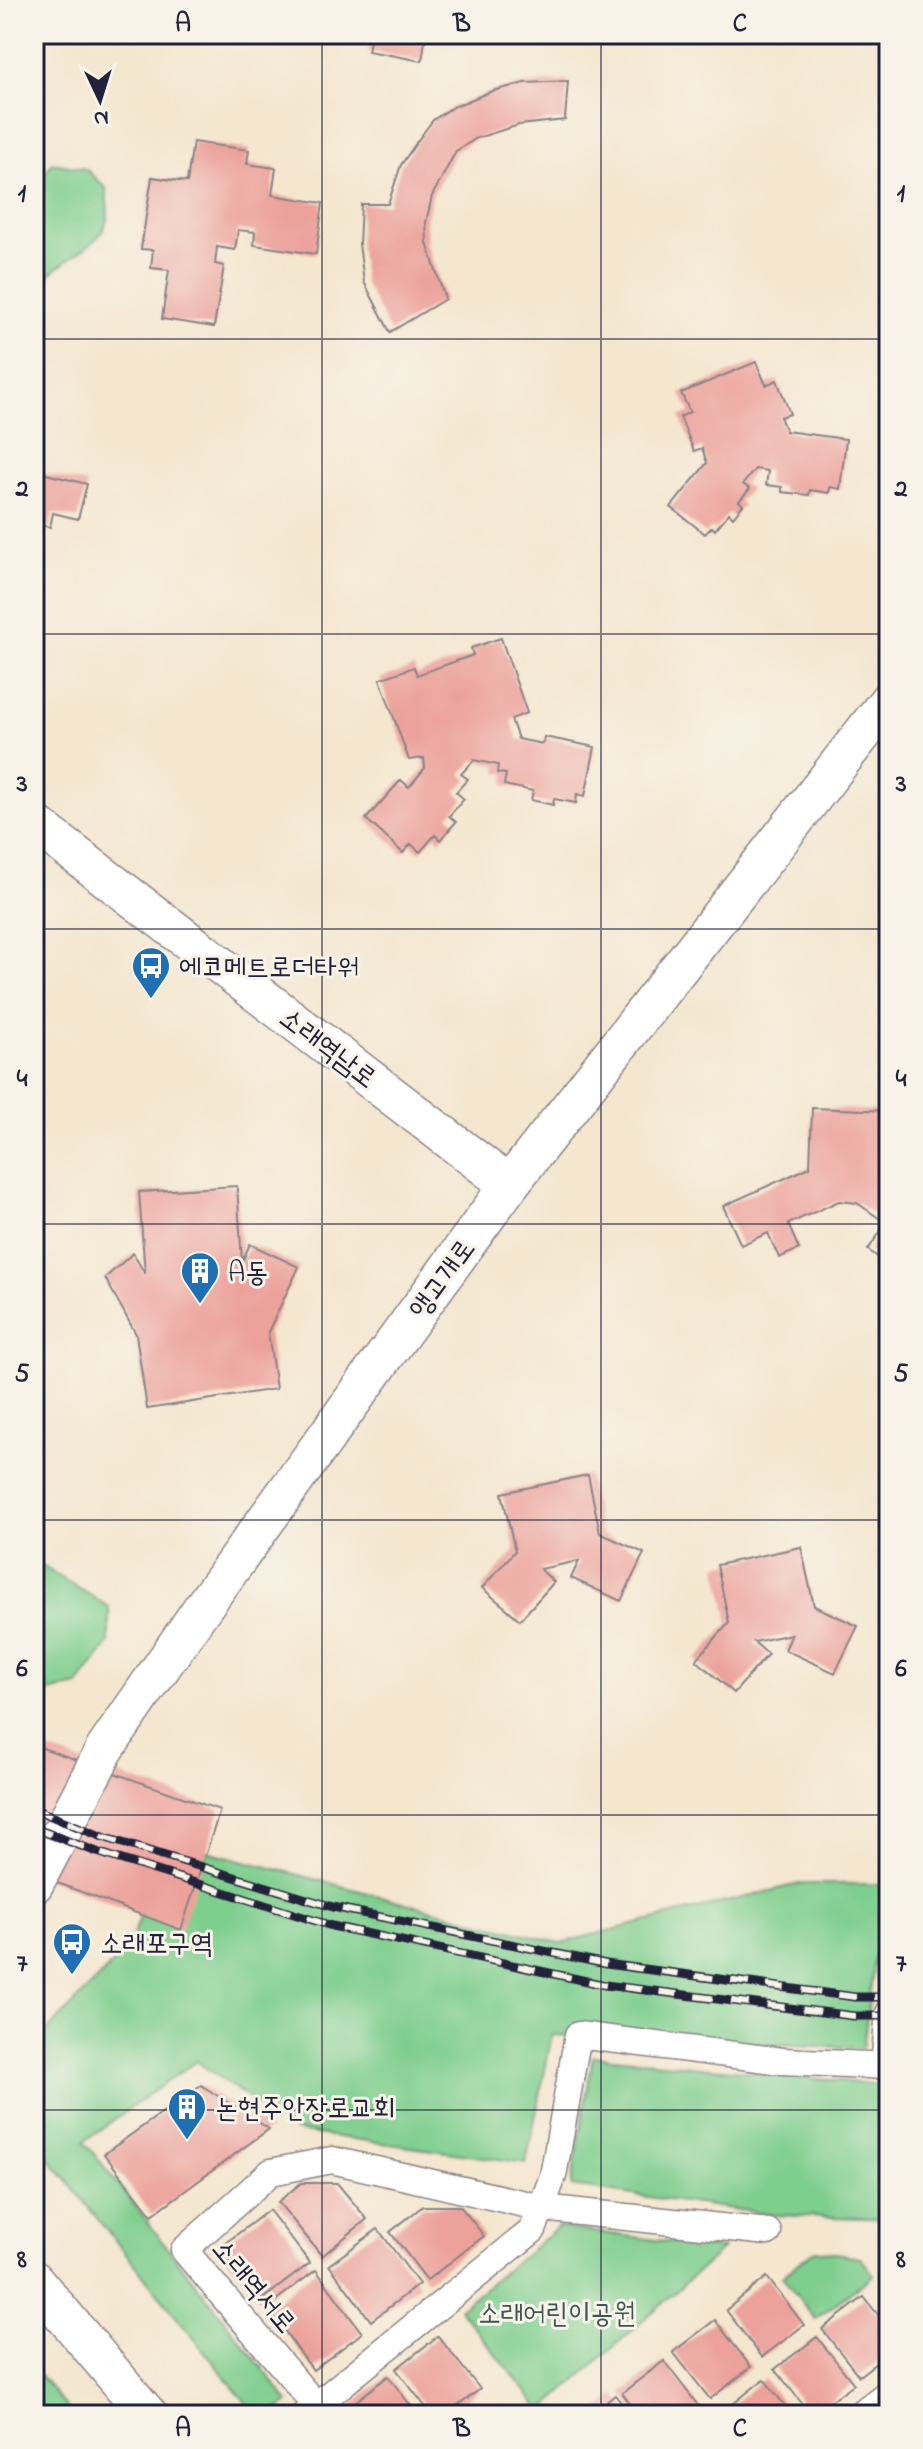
<svg xmlns="http://www.w3.org/2000/svg" width="923" height="2449" font-family="'Indie Flower','Poor Story',sans-serif">
  <rect width="100%" height="100%" fill="#f7f3e8"/>
  <filter id="ink" filterUnits="userSpaceOnUse"><feTurbulence type="fractalNoise" baseFrequency=".0125" numOctaves="2"/><feDisplacementMap in="SourceGraphic" scale="16" xChannelSelector="R" yChannelSelector="G"/><feConvolveMatrix kernelMatrix="1 2 1 2 8 2 1 2 1" color-interpolation-filters="sRGB"/></filter>
  <filter id="wash" filterUnits="userSpaceOnUse"><feTurbulence type="fractalNoise" baseFrequency=".006" numOctaves="4" result="noise"/><feDisplacementMap in="SourceGraphic" scale="32" xChannelSelector="R" yChannelSelector="G"/><feGaussianBlur stdDeviation="1.8" result="paint"/><feColorMatrix in="noise" values="0 0 0 0 0 0 0 0 0 0 0 0 0 0 0 0 0 1.4 0 .05"/><feComposite in="paint" operator="in"/></filter>
  <g filter="url(#wash)">
    <rect width="100%" height="100%" fill="#f4e6cf"/>
    <g fill="#7ece8e" stroke="#507864" stroke-width="2">
      <path d="M52,163L86,169L106,188C106,198 109,211 107,220C99,253 50,258 34,297V190Z"/>
      <polygon points="34,1561 109,1607 109,1643 78,1685 41,1694 34,1691"/>
      <polygon points="168,1841 560,1943 798,1884 884,1884 863,2048 552,2035 526,2163 295,2131 196,2061 84,2141 289,2402 270,2415 256,2415 34,2140 34,2045 129,1947"/>
      <polygon points="593,2056 889,2086 889,2219 774,2215 571,2186"/>
      <polygon points="558,2227 723,2249 542,2411 459,2309"/>
      <polygon points="815,2250 860,2257 874,2275 815,2319 782,2276"/>
      <polygon points="34,2368 73,2415 39,2415 34,2409"/>
    </g>
    <g id="blocks">
      <g fill="#eca19b">
        <polygon points="371,34 426,34 422,61 368,51"/>
        <polygon points="568,81 565,120 519,125 477,138 456,151 432,196 426,222 427,243 445,299 390,332 364,282 359,244 361,204 388,204 401,165 418,140 433,120 453,107 492,91 525,83"/>
        <polygon points="193,142 249,150 247,164 276,168 272,195 323,203 316,254 254,245 255,232 238,230 235,250 217,247 215,264 224,266 214,327 162,319 169,270 151,268 153,250 141,249 152,177 187,182"/>
        <polygon points="756,362 766,385 777,380 790,414 780,417 786,431 846,439 840,489 830,487 829,493 810,490 809,495 782,492 782,487 766,485 768,471 755,469 743,484 750,489 739,501 743,505 733,517 729,513 715,530 712,527 705,534 671,507 707,463 702,448 694,451 680,417 690,412 681,393"/>
        <polygon points="34,471 87,484 78,519 53,513 50,527 34,524"/>
        <polygon points="501,638 527,713 511,719 518,739 543,744 544,737 595,747 585,796 577,794 576,803 554,799 553,805 531,800 533,791 504,785 506,774 497,773 498,765 474,760 461,774 468,779 456,792 464,799 449,816 456,822 440,840 435,835 420,852 411,844 403,853 366,819 401,780 409,787 425,768 424,758 409,760 380,679 414,667 417,675 473,655 471,648"/>
        <polygon points="812,1108 889,1111 889,1265 868,1250 886,1223 857,1203 839,1201 788,1224 799,1249 779,1258 768,1233 741,1245 723,1206 810,1167"/>
        <polygon points="237,1186 242,1262 250,1244 299,1267 268,1332 276,1389 147,1409 136,1334 105,1278 133,1253 145,1274 139,1192"/>
        <polygon points="588,1475 600,1533 644,1553 621,1601 571,1578 579,1561 540,1569 554,1582 520,1620 482,1588 515,1551 502,1493"/>
        <polygon points="801,1547 814,1606 858,1626 835,1673 785,1650 792,1634 754,1642 768,1654 734,1693 696,1660 729,1623 717,1565"/>
        <polygon points="34,1745 220,1810 181,1930 34,1874"/>
        <polygon points="201,2085 269,2129 152,2215 104,2154"/>
        <polygon points="301,2183 337,2183 367,2219 322,2256 278,2202"/>
        <polygon points="423,2206 460,2206 484,2236 427,2280 390,2232"/>
        <polygon points="269,2210 310,2263 260,2301 219,2248"/>
        <polygon points="378,2229 419,2284 371,2321 329,2265"/>
        <polygon points="316,2270 362,2333 313,2370 267,2307"/>
        <polygon points="767,2277 804,2325 762,2357 726,2310"/>
        <polygon points="864,2297 889,2329 889,2353 859,2376 822,2329"/>
        <polygon points="715,2320 751,2367 710,2399 673,2352"/>
        <polygon points="438,2336 480,2389 446,2415 432,2415 396,2369"/>
        <polygon points="817,2337 854,2384 811,2415 775,2369"/>
        <polygon points="664,2361 700,2408 691,2415 639,2415 622,2393"/>
        <polygon points="388,2376 418,2415 355,2415 349,2407"/>
        <polygon points="764,2379 792,2415 725,2415 723,2412"/>
        <polygon points="615,2395 631,2415 591,2415"/>
        <polygon points="494,2406 501,2415 483,2415"/>
      </g>
    </g>
  </g>
  <g filter="url(#ink)">
    <use href="#blocks" fill-opacity="0" stroke="#8b8485" stroke-width="2"/>
    <g fill="none" stroke-linecap="round" stroke-linejoin="round">
      <g stroke="#8b8485" stroke-width="29">
        <g id="street">
          <polyline points="884,2065 889,2013"/>
          <polyline points="304,2415 533,2230 553,2176 578,2035 782,2061 889,2066"/>
          <polyline points="324,2415 184,2250 271,2172 332,2160 542,2208 768,2232"/>
          <polyline points="859,2415 889,2392"/>
        </g>
      </g>
      <g stroke="#8b8485" stroke-width="41">
        <g id="secondary">
          <polyline points="34,823 509,1185"/>
          <polyline points="34,1884 105,1749 200,1611 509,1185 889,700"/>
          <polyline points="34,2280 148,2415"/>
        </g>
      </g>
      <use href="#street" stroke="#fff" stroke-width="26"/>
      <use href="#secondary" stroke="#fff" stroke-width="38"/>
      <g stroke="#22223b" stroke-width="9">
        <g id="rail">
          <polyline points="34,1809 103,1837 333,1907 606,1964 855,1997 889,1997"/>
          <polyline points="34,1828 97,1852 332,1926 605,1985 854,2016 889,2016"/>
        </g>
      </g>
      <use href="#rail" stroke="#f7f3e8" stroke-width="6" stroke-dasharray="18" stroke-linecap="butt"/>
    </g>
  </g>
  <path fill="none" stroke="#22223b" stroke-width="2" stroke-opacity="0.55" d="M322,34V2415M601,34V2415M34,339H889M34,634H889M34,929H889M34,1224H889M34,1520H889M34,1815H889M34,2110H889"/>
  <defs>
    <g id="bus-pin" transform="scale(2)"><path d="M0 17L-7.5 6A9.5 9.5 0 1 1 7.5 6Z" fill="#1f6fb2" stroke="#f7f3e8"/><path d="M-5-6H5V4H4V6H2V4H-2V6H-4V4H-5ZM-3.5-4V0h7V-4ZM-3.5 1.2v1.5H-2V1.2ZM2 1.2v1.5H3.5V1.2Z" fill="#fff"/></g>
    <g id="building-pin" transform="scale(2)"><path d="M0 17L-7.5 6A9.5 9.5 0 1 1 7.5 6Z" fill="#1f6fb2" stroke="#f7f3e8"/><path d="M-4-6H4V6H1V3H-1V6H-4ZM-2.5-4.3h1.7v1.8h-1.7ZM.8-4.3h1.7v1.8H.8ZM-2.5-1h1.7V.8h-1.7ZM.8-1h1.7V.8H.8Z" fill="#fff"/></g>
  </defs>
  <g fill-rule="evenodd">
    <use href="#bus-pin" x="151" y="966"/>
    <use href="#building-pin" x="200" y="1271"/>
    <use href="#bus-pin" x="72" y="1942"/>
    <use href="#building-pin" x="187" y="2107"/>
  </g>
  <g text-anchor="middle" stroke-width="6" stroke-linejoin="round" paint-order="stroke">
    <g font-size="28" fill="#22223b" stroke="#f7f3e8" text-anchor="start">
      <text x="179" y="976">에코메트로더타워</text>
      <text x="228" y="1281">A동</text>
      <text x="100" y="1952">소래포구역</text>
      <text x="215" y="2117">논현주안장로교회</text>
    </g>
    <g font-size="28" fill="#22223b" stroke="#f7f3e8">
      <text transform="translate(329 1047) rotate(37)" y="10">소래역남로</text>
      <text transform="translate(441 1278) rotate(-54)" y="10">앵고개로</text>
      <text transform="translate(255 2285) rotate(50)" y="10">소래역서로</text>
    </g>
    <g font-size="28" fill="#3e5654" stroke="#f7f3e8">
      <text x="557" y="2322">소래어린이공원</text>
    </g>
  </g>
  <rect width="923" height="2449" fill="none" stroke="#f7f3e8" stroke-width="88"/>
  <g transform="translate(100 100) rotate(176)" stroke="#f7f3e8" stroke-width="6" paint-order="stroke">
  <path d="M0-6L14 30L0 20L-14 30Z" fill="#22223b"/>
  <text y="-12" font-size="22" font-weight="bold" text-anchor="middle" fill="#22223b">N</text>
  </g>
  <rect x="44" y="44" width="835" height="2361" fill="none" stroke="#22223b" stroke-width="3"/>
  <g font-size="26" text-anchor="middle" font-weight="bold" fill="#22223b">
    <text x="183" y="31">A</text>
    <text x="462" y="31">B</text>
    <text x="740" y="31">C</text>
    <text x="22" y="201">1</text>
    <text x="901" y="201">1</text>
    <text x="22" y="496">2</text>
    <text x="901" y="496">2</text>
    <text x="22" y="791">3</text>
    <text x="901" y="791">3</text>
    <text x="22" y="1086">4</text>
    <text x="901" y="1086">4</text>
    <text x="22" y="1381">5</text>
    <text x="901" y="1381">5</text>
    <text x="22" y="1676">6</text>
    <text x="901" y="1676">6</text>
    <text x="22" y="1971">7</text>
    <text x="901" y="1971">7</text>
    <text x="22" y="2267">8</text>
    <text x="901" y="2267">8</text>
    <text x="183" y="2436">A</text>
    <text x="462" y="2436">B</text>
    <text x="740" y="2436">C</text>
  </g>
</svg>
